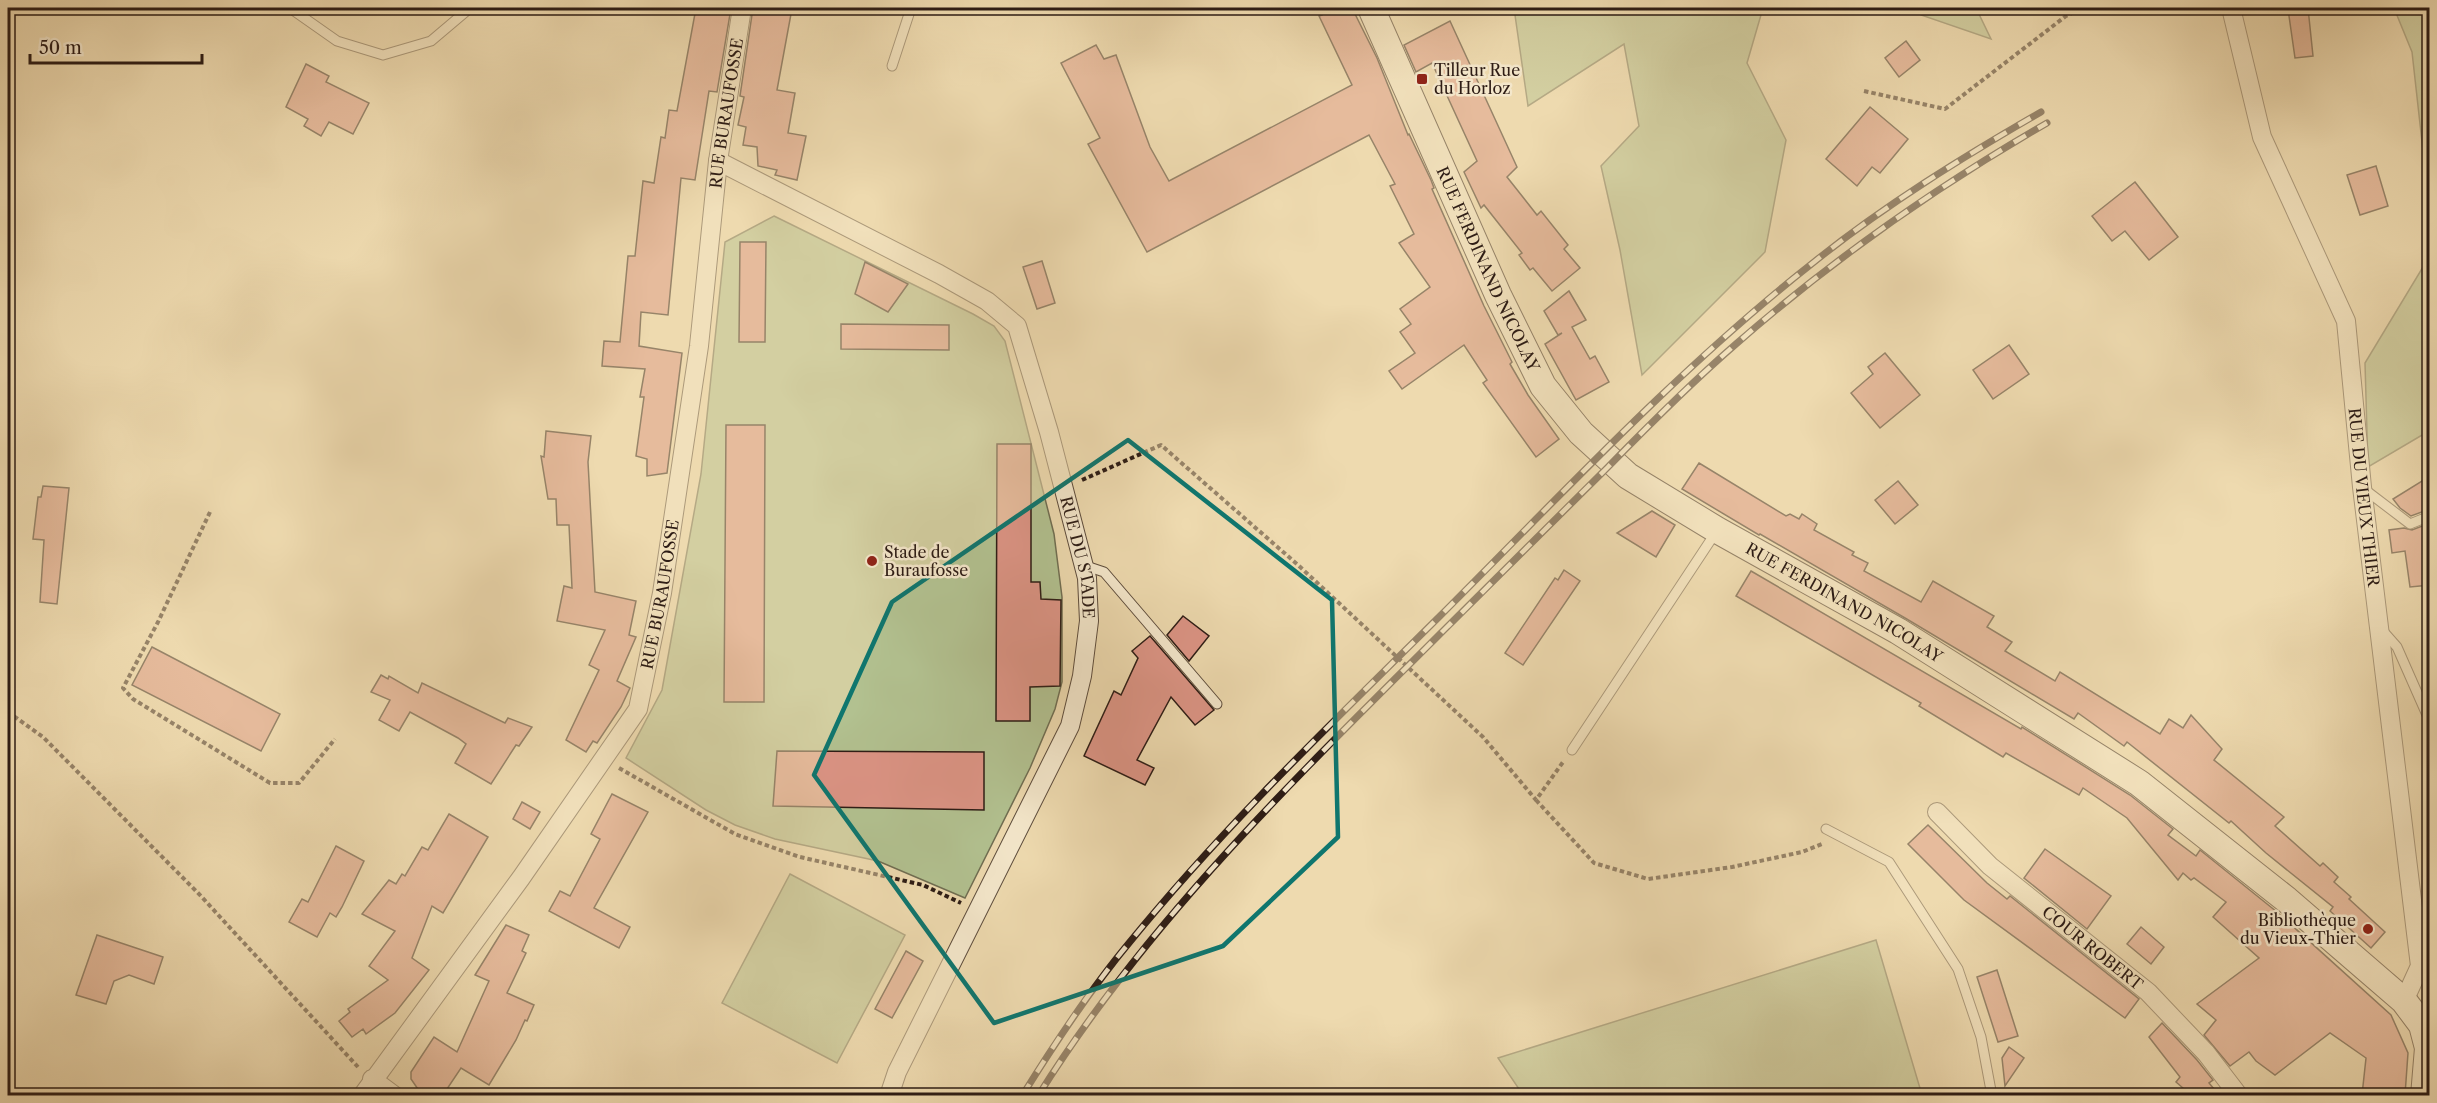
<svg xmlns="http://www.w3.org/2000/svg" width="2437" height="1103" font-family="'Libre Caslon Text',serif">
  <rect width="100%" height="100%" fill="#eedaaf"/>
  <filter id="stains"><feTurbulence type="fractalNoise" baseFrequency=".00333" numOctaves="4"/><feColorMatrix values="0 0 0 0 .2 0 0 0 0 .09 0 0 0 0 .02 0 0 0 .5 -.17"/></filter>
  <radialGradient id="worn" r=".72"><stop offset=".6" stop-color="#630" stop-opacity="0"/><stop offset="1" stop-color="#630" stop-opacity=".3"/></radialGradient>
  <g fill="#b2c190" stroke="#706e52" stroke-width="1.5">
    <polygon points="1514,8 1763,8 1747,63 1786,140 1765,252 1642,375 1620,250 1601,166 1639,126 1624,44 1528,106"/>
    <polygon points="1919,8 1976,8 1991,39 1921,15"/>
    <polygon points="2394,8 2429,8 2429,205 2412,52"/>
    <polygon points="774,216 973,314 994,326 1005,341 1054,534 1062,597 1062,682 1055,709 1030,768 965,898 878,861 775,839 735,825 706,810 626,758 662,690 701,474 725,242"/>
    <polygon points="2429,257 2429,431 2368,467 2365,363"/>
    <polygon points="790,874 905,935 837,1063 722,1003"/>
    <polygon points="1876,940 1922,1095 1523,1095 1498,1058"/>
  </g>
  <g fill="#dc9485" stroke="#2d1c15" stroke-width="1.5">
    <polygon points="696,8 731,8 717,92 709,91 695,180 681,178 668,315 641,312 639,346 682,353 667,473 647,476 647,459 636,456 644,397 640,397 645,369 602,366 604,341 620,342 628,256 635,256 643,181 654,183 661,137 665,138 669,110 677,111"/>
    <polygon points="753,8 788,8 786,14 791,14 777,90 795,93 788,133 806,136 797,180 775,175 777,170 758,166 757,147 743,145 746,127 738,125 744,97 740,96"/>
    <polygon points="1318,8 1352,8 1377,58 1408,135 1409,134 1431,180 1434,188 1432,189 1484,306 1512,362 1510,364 1528,395 1559,439 1536,457 1483,383 1487,380 1464,345 1402,389 1389,371 1415,353 1400,332 1411,324 1400,309 1430,287 1399,243 1414,234 1390,186 1395,184 1369,135 1147,252 1088,144 1100,138 1061,63 1096,45 1104,59 1116,55 1150,147 1169,181 1352,85 1319,16 1322,15"/>
    <polygon points="2290,8 2308,8 2313,56 2295,58 2288,9"/>
    <polygon points="1450,21 1517,167 1507,177 1537,215 1541,211 1568,245 1564,249 1580,268 1552,291 1533,268 1530,270 1519,255 1522,253 1484,205 1481,208 1464,172 1477,161 1432,63 1416,72 1404,45"/>
    <polygon points="1906,41 1920,60 1899,77 1885,58"/>
    <polygon points="306,64 329,76 326,82 369,103 353,134 329,122 321,136 304,126 308,119 286,107"/>
    <polygon points="1870,107 1908,139 1880,173 1872,167 1857,186 1826,159"/>
    <polygon points="2376,166 2388,206 2360,215 2347,175"/>
    <polygon points="2135,182 2178,237 2149,260 2125,231 2112,241 2092,216"/>
    <polygon points="740,242 766,242 765,342 739,342"/>
    <polygon points="1042,261 1055,303 1037,309 1023,267"/>
    <polygon points="865,262 908,284 888,312 855,294"/>
    <polygon points="1569,291 1586,320 1572,327 1590,359 1595,356 1609,382 1576,400 1545,344 1562,333 1558,335 1544,311"/>
    <polygon points="841,324 949,325 949,350 841,349"/>
    <polygon points="2009,345 2029,374 1993,399 1973,370"/>
    <polygon points="1885,353 1920,395 1880,428 1851,393 1873,374 1868,367"/>
    <polygon points="726,425 765,425 764,702 724,702"/>
    <polygon points="546,431 591,436 588,462 595,592 636,601 629,635 636,637 617,681 630,688 621,707 597,743 593,741 586,752 566,740 599,670 589,665 605,630 557,621 564,586 572,588 569,525 557,525 556,499 548,499 541,456 544,457"/>
    <polygon points="997,444 1031,444 1031,582 1040,582 1041,599 1061,600 1060,686 1030,687 1030,721 996,721"/>
    <polygon points="1699,463 1786,516 1790,514 1799,519 1802,514 1817,524 1814,530 1854,552 1852,555 1868,563 1864,571 1921,602 1933,581 1994,616 1987,627 2012,642 2005,651 2055,681 2060,672 2160,734 2169,719 2183,728 2191,715 2222,749 2214,760 2284,817 2275,826 2320,866 2323,863 2338,877 2334,882 2351,897 2349,899 2385,932 2371,948 2330,911 2333,907 2266,853 2231,821 2229,823 2127,742 2124,746 2078,713 2074,719 1905,618 1760,534 1759,535 1682,489"/>
    <polygon points="2430,476 2430,509 2411,516 2400,508 2393,499"/>
    <polygon points="1898,481 1918,505 1895,524 1875,500"/>
    <polygon points="43,486 69,488 57,604 40,602 44,540 33,539 38,497 41,497"/>
    <polygon points="1652,511 1675,525 1656,557 1617,533"/>
    <polygon points="2430,523 2430,585 2410,587 2405,551 2392,553 2389,530 2404,528 2412,530"/>
    <polygon points="1564,570 1580,581 1523,665 1505,653 1555,578 1558,580"/>
    <polygon points="1751,571 2021,729 2022,727 2130,795 2173,829 2168,835 2196,856 2200,850 2277,912 2391,1015 2408,1053 2405,1095 2362,1095 2366,1058 2330,1033 2275,1075 2256,1061 2249,1052 2230,1066 2204,1035 2216,1020 2197,1004 2259,958 2213,917 2226,902 2194,878 2191,880 2183,873 2178,880 2127,818 2083,788 2079,795 2006,753 2003,757 1919,706 1921,703 1736,596"/>
    <polygon points="1183,616 1209,636 1189,661 1167,635"/>
    <polygon points="1150,636 1214,710 1195,725 1171,697 1137,760 1154,768 1145,785 1084,756 1114,691 1121,695 1138,658 1132,651"/>
    <polygon points="152,647 280,714 261,751 132,685"/>
    <polygon points="381,675 388,679 389,676 418,693 422,683 505,723 508,718 532,727 519,746 516,745 491,784 455,763 466,744 458,738 410,712 399,731 379,720 390,700 371,692"/>
    <polygon points="777,751 984,752 984,810 773,806"/>
    <polygon points="612,794 648,812 594,908 630,927 619,948 549,911 560,891 570,896 600,839 591,834"/>
    <polygon points="522,802 540,812 530,829 513,819"/>
    <polygon points="449,814 488,837 443,913 432,906 412,958 429,970 395,1013 366,1034 363,1029 352,1037 339,1021 350,1012 348,1009 388,980 369,966 395,931 362,914 389,880 396,884 402,874 405,876 422,847 428,850"/>
    <polygon points="1928,825 1987,883 2007,899 2010,896 2139,999 2125,1018 1964,900 1908,844"/>
    <polygon points="336,846 364,861 342,907 336,917 330,913 317,937 289,922 302,899 308,902"/>
    <polygon points="2045,849 2111,896 2087,929 2024,878"/>
    <polygon points="506,925 529,935 522,951 526,953 507,993 534,1005 527,1021 525,1020 516,1040 489,1085 461,1068 443,1095 422,1095 411,1079 411,1072 434,1037 457,1052 489,981 475,975"/>
    <polygon points="2141,927 2164,947 2151,964 2127,944"/>
    <polygon points="97,935 163,957 154,984 129,975 114,981 106,1004 76,995"/>
    <polygon points="906,951 923,961 892,1018 875,1009"/>
    <polygon points="1997,970 2018,1036 1998,1042 1977,977"/>
    <polygon points="2162,1023 2197,1060 2213,1080 2209,1083 2219,1095 2191,1095 2176,1082 2180,1077 2149,1037"/>
    <polygon points="2009,1047 2024,1058 2005,1086 2002,1058"/>
  </g>
  <g fill="none" stroke-linecap="round" stroke-linejoin="round">
    <g stroke="#5d4c3c" stroke-width="11">
      <g id="lane">
        <polyline points="290,8 337,41 383,55 431,41 470,8"/>
        <polyline points="892,66 911,8"/>
        <polyline points="2364,489 2410,524 2430,516"/>
        <polyline points="1083,565 1104,572 1217,704"/>
        <polyline points="2382,630 2397,647 2427,715 2430,716"/>
        <polyline points="1572,750 1716,532"/>
        <polyline points="1826,829 1889,862 1958,969 1981,1037 1992,1096"/>
      </g>
    </g>
    <g stroke="#5d4c3c" stroke-width="20">
      <g id="street">
        <path id="s1" d="M2231,8L2262,137L2346,321L2362,487L2420,966L2404,1001"/>
        <path id="s2" d="M718,161L939,274L987,301L1017,326L1049,432L1087,578L1089,621L1082,676L1070,726L897,1072L889,1096"/>
        <path id="s3" d="M1937,812L1990,866L2148,992L2206,1053L2239,1096"/>
        <polyline points="372,1079 395,1096"/>
        <path id="s4" d="M362,1096L521,878L638,709L662,593L699,346L718,161L742,8"/>
      </g>
    </g>
    <g stroke="#2d1c15" stroke-width="28">
      <g id="secondary">
        <path id="s5" d="M1371,8L1498,295L1543,386L1581,433L1628,476L1717,530L1898,631L2139,783L2287,900L2404,1001L2422,1025L2428,1048L2424,1096"/>
      </g>
    </g>
    <g stroke="#2d1c15" stroke-width="4" stroke-dasharray="4.5 3" stroke-linecap="butt">
      <polyline points="1864,91 1945,109 2066,16 2082,8"/>
      <polyline points="1082,480 1161,445 1298,565 1483,737 1536,800 1563,762"/>
      <polyline points="210,512 158,622 123,688 133,699 270,783 299,783 335,739"/>
      <polyline points="8,712 43,737 199,894 358,1067"/>
      <polyline points="619,768 735,834 800,857 923,885 961,903"/>
      <polyline points="1536,800 1594,863 1648,879 1732,867 1802,852 1822,844"/>
    </g>
    <use href="#lane" stroke="#f4e7cb" stroke-width="9"/>
    <use href="#street" stroke="#f4e7cb" stroke-width="18"/>
    <use href="#secondary" stroke="#f4e7cb" stroke-width="26"/>
    <g stroke="#2d1c15" stroke-width="7">
      <g id="rail">
        <path d="M1022,1096C1055,1043 1089,991 1129,943C1224,826 1333,722 1440,616C1561,495 1679,368 1814,262C1885,205 1963,157 2041,112"/>
        <path d="M1038,1096C1150,917 1299,775 1447,627C1501,574 1554,520 1608,467C1649,425 1691,383 1736,344C1832,260 1936,187 2047,123"/>
      </g>
    </g>
    <use href="#rail" stroke="#f4e7cb" stroke-width="4.5" stroke-dasharray="14" stroke-linecap="butt"/>
  </g>
  <path d="M0 0H2437V1103H0ZM1128,440L1332,600L1338,837L1223,946L994,1023L814,775L892,602Z" fill="#eedaaf" fill-opacity=".55" fill-rule="evenodd"/>
  <path fill="none" stroke="#0f766e" stroke-width="4.5" stroke-linejoin="round" d="M1128,440L1332,600L1338,837L1223,946L994,1023L814,775L892,602Z"/>
  <g fill="#8f2418" stroke="#f4e7cb" stroke-width="2">
    <rect x="1416" y="73" width="12" height="12" rx="3"/>
    <circle cx="872" cy="561" r="6"/>
    <circle cx="2368" cy="929" r="6"/>
  </g>
  <g text-anchor="middle" stroke-width="5" stroke-linejoin="round" paint-order="stroke">
    <g font-size="16" fill="#2d1c15" stroke="#f4e7cb" text-anchor="start">
      <text x="1434" y="76">Tilleur Rue<tspan x="1434" dy="18">du Horloz</tspan></text>
      <text x="884" y="558">Stade de<tspan x="884" dy="18">Buraufosse</tspan></text>
      <text x="2356" y="926" text-anchor="end">Bibliothèque<tspan x="2356" dy="18">du Vieux-Thier</tspan></text>
    </g>
    <g font-size="16" fill="#2d1c15" stroke="#f4e7cb">
      <text dy="6" stroke="none"><textPath href="#s4" startOffset="1078">RUE BURAUFOSSE</textPath></text>
      <text dy="6" stroke="none"><textPath href="#s5" startOffset="286">RUE FERDINAND NICOLAY</textPath></text>
      <text dy="6" stroke="none"><textPath href="#s1" startOffset="512">RUE DU VIEUX THIER</textPath></text>
      <text dy="6" stroke="none"><textPath href="#s2" startOffset="582">RUE DU STADE</textPath></text>
      <text dy="6" stroke="none"><textPath href="#s4" startOffset="592">RUE BURAUFOSSE</textPath></text>
      <text dy="6" stroke="none"><textPath href="#s5" startOffset="790">RUE FERDINAND NICOLAY</textPath></text>
      <text dy="6" stroke="none"><textPath href="#s3" startOffset="207">COUR ROBERT</textPath></text>
    </g>
  </g>
  <rect width="2437" height="1103" fill="none" stroke="#eedaaf" stroke-width="30"/>
  <rect x="9" y="9" width="2419" height="1085" fill="none" stroke="#2d1c15" stroke-width="3"/>
  <rect x="15" y="15" width="2407" height="1073" fill="none" stroke="#2d1c15" stroke-width="1.5"/>
  <path d="M30 54v9h172v-9" fill="none" stroke="#2d1c15" stroke-width="3"/>
  <text x="39" y="54" font-size="18" fill="#2d1c15" stroke="#f4e7cb" stroke-width="4.5" paint-order="stroke">50 m</text>
  <rect width="100%" height="100%" filter="url(#stains)"/>
  <rect width="100%" height="100%" fill="url(#worn)"/>
</svg>
